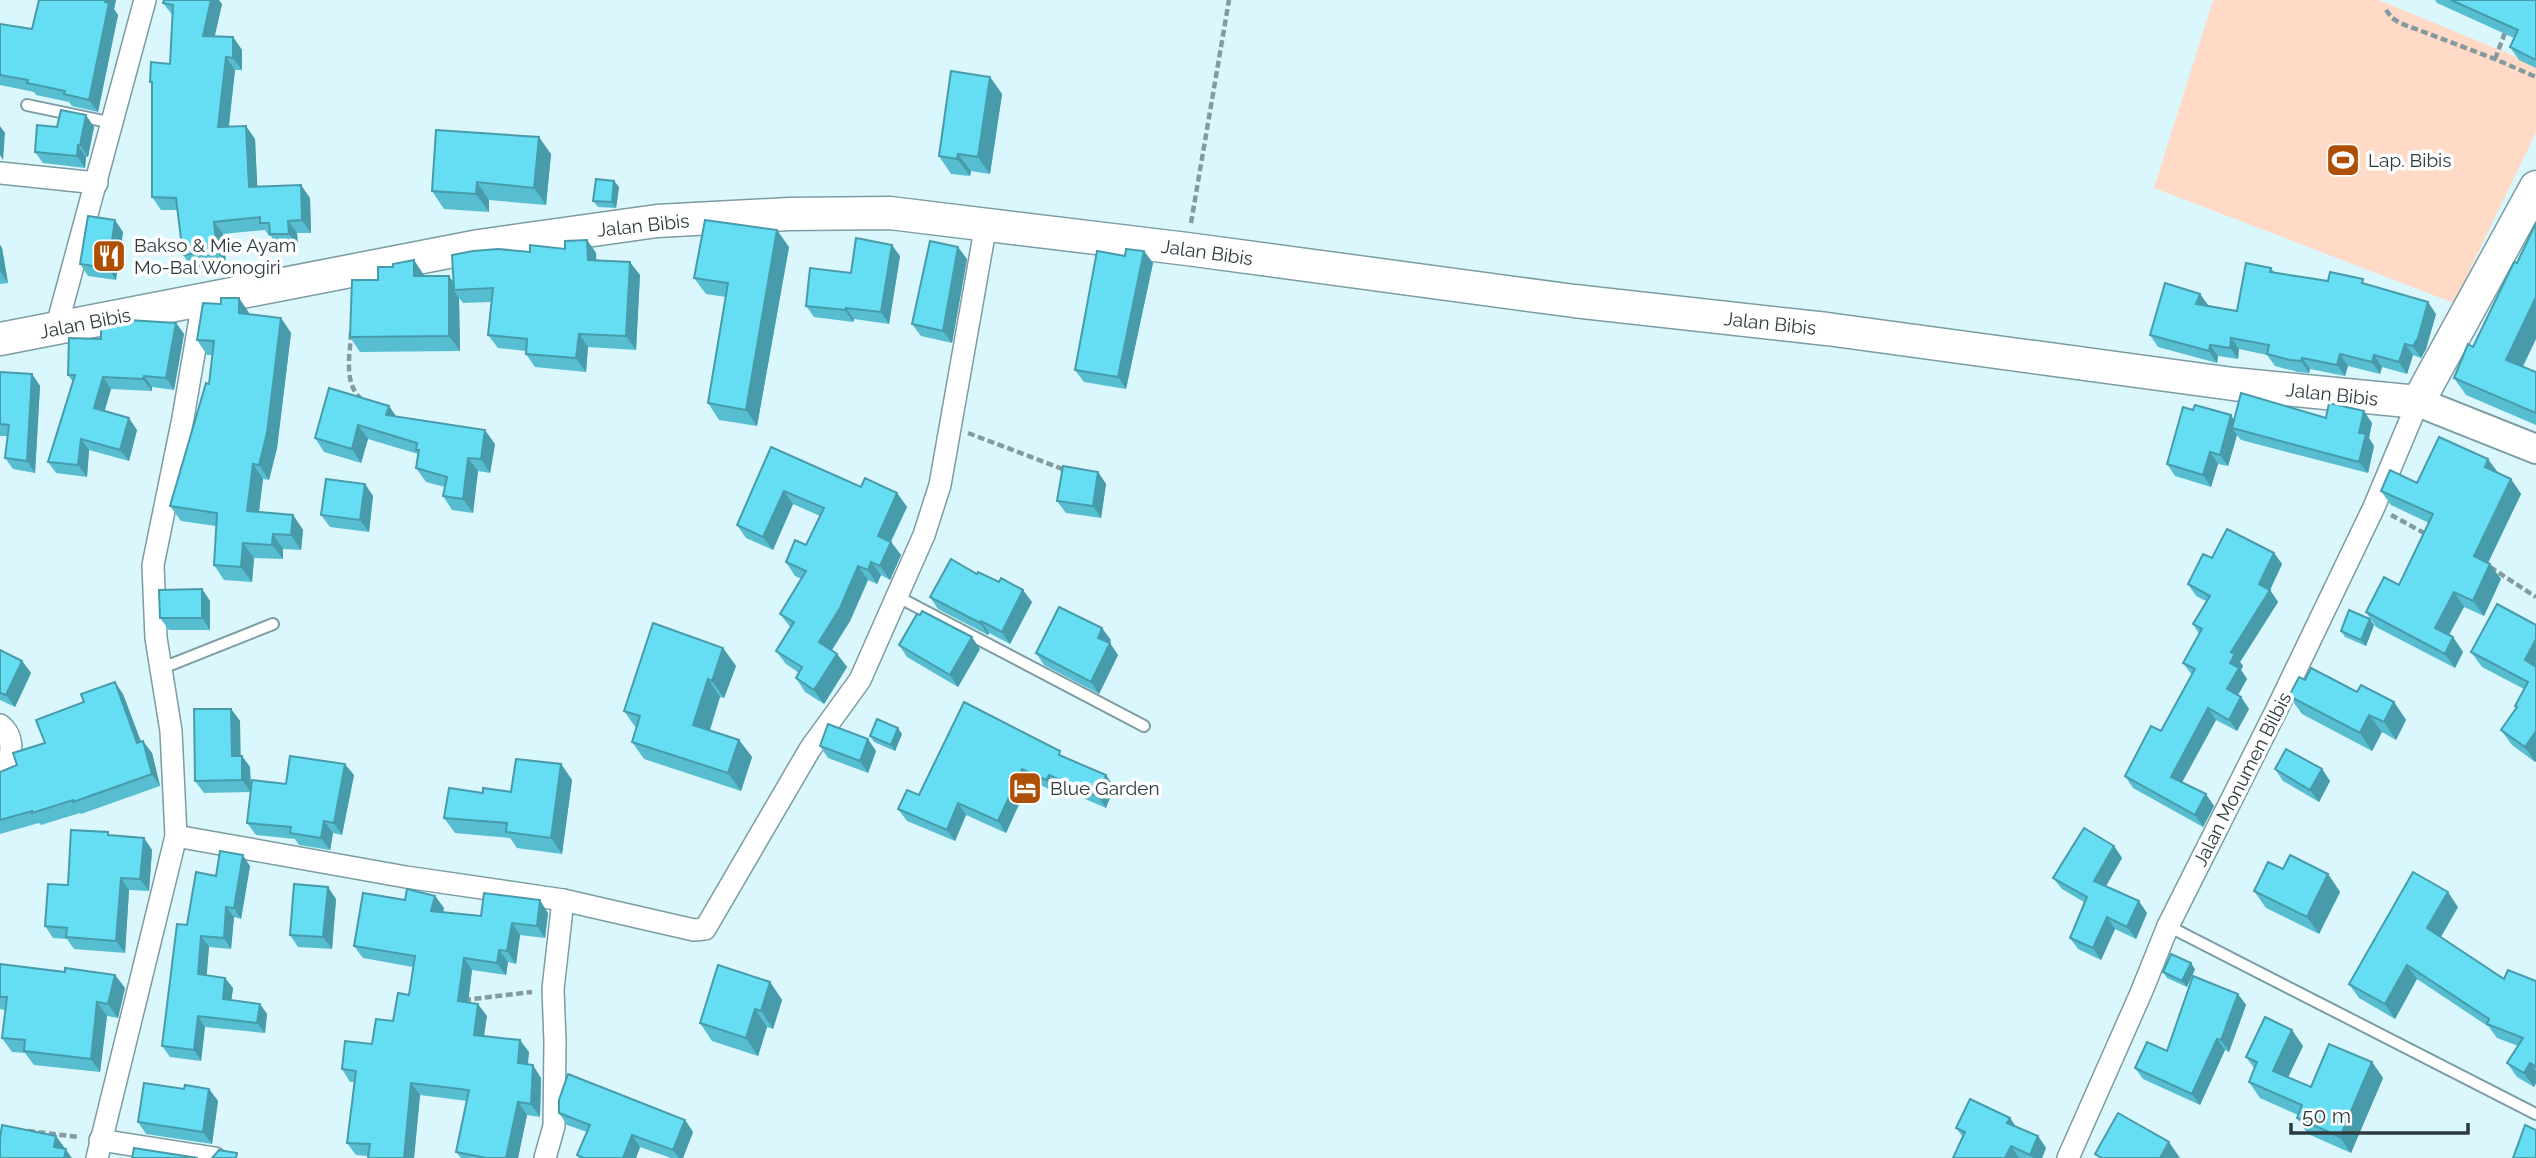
<svg xmlns="http://www.w3.org/2000/svg" width="2536" height="1158" font-family="Raleway,sans-serif">
  <rect width="100%" height="100%" fill="#daf7fd"/>
  <polygon fill="#ffdac7" points="2213,0 2379,0 2536,65 2536,132 2454,303 2154,188"/>
  <g fill="none" stroke-linecap="round" stroke-linejoin="round">
    <g stroke="#7b9ca3" stroke-width="14">
      <g id="service">
        <polyline points="27,105 113,123"/>
        <polyline points="898,597 1144,726"/>
        <polyline points="160,669 273,624"/>
        <polyline points="2168,926 2536,1114"/>
      </g>
    </g>
    <g stroke="#7b9ca3" stroke-width="24">
      <g id="minor">
        <polyline points="0,173 97,183"/>
        <polyline points="56,329 145,0"/>
        <path d="M0,725C15,736 14,761 0,773"/>
        <polyline points="176,836 406,877 563,900 694,930 705,929 810,749 860,680 924,535 940,485 986,224"/>
        <polyline points="100,1140 215,1158"/>
        <polyline points="97,1158 176,836 171,731 156,638 153,565 183,418 203,301"/>
        <polyline points="545,1158 554,1126 555,1041 553,989 563,900"/>
        <polyline points="2068,1158 2141,993 2168,926 2277,709 2374,507 2418,402"/>
      </g>
    </g>
    <g stroke="#7b9ca3" stroke-width="32">
      <polyline id="tertiary" points="2418,402 2536,449"/>
    </g>
    <g stroke="#7b9ca3" stroke-width="35">
      <polyline id="secondary" points="0,339 479,246 657,221 789,214 890,213 1187,249 1574,301 1827,329 2233,384 2418,402 2536,187"/>
    </g>
    <g stroke="#849a9e" stroke-width="4.5" stroke-dasharray="7 3.5" stroke-linecap="butt">
      <polyline points="2386,10 2392,18 2400,23 2495,59 2536,77"/>
      <polyline points="2495,59 2506,30"/>
      <polyline points="1191,223 1229,0"/>
      <path d="M351,333C350,356 343,383 362,400"/>
      <polyline points="968,433 1065,470"/>
      <polyline points="2391,515 2426,534"/>
      <polyline points="2490,567 2536,597"/>
      <polyline points="464,1000 532,992"/>
      <polyline points="28,1131 79,1137"/>
    </g>
    <use href="#service" stroke="#fff" stroke-width="10"/>
    <use href="#minor" stroke="#fff" stroke-width="21"/>
    <use href="#tertiary" stroke="#fff" stroke-width="28"/>
    <use href="#secondary" stroke="#fff" stroke-width="32"/>
  </g>
  <g fill="#57bed1">
    <polygon points="39,0 116,0 114,9 118,15 98,112 72,106 69,102 36,95 34,92 0,85 0,24 32,29"/>
    <polygon points="2435,0 2536,0 2536,68 2519,60 2510,47 2514,38 2437,3"/>
    <polygon points="163,3 222,4 214,36 233,37 242,50 242,70 235,70 229,127 255,139 257,187 310,198 311,233 297,233 298,246 278,247 271,236 269,236 265,230 223,234 226,263 192,268 183,255 178,210 161,210 152,197 152,84 150,82 170,64 173,16"/>
    <polygon points="990,77 1002,94 990,174 971,171 970,176 951,174 939,156"/>
    <polygon points="57,127 94,127 88,157 86,157 85,168 43,163 35,152"/>
    <polygon points="551,154 546,205 489,200 489,212 444,209 432,191"/>
    <polygon points="614,181 619,187 616,208 598,207 593,201"/>
    <polygon points="123,232 116,280 88,276 80,264"/>
    <polygon points="587,240 596,253 596,261 640,275 636,350 588,347 586,372 535,367 526,354 526,351 498,348 488,335 492,302 463,303 459,298 460,351 360,352 350,337 378,280 424,276 453,282 530,252 565,249"/>
    <polygon points="0,245 2,248 8,283 0,284"/>
    <polygon points="789,247 757,426 719,420 708,403 726,297 706,294 694,278"/>
    <polygon points="1144,251 1153,263 1126,389 1084,382 1075,370 1125,256"/>
    <polygon points="900,256 889,324 854,319 853,322 814,317 806,306 851,273"/>
    <polygon points="967,259 952,343 921,336 912,324"/>
    <polygon points="2271,268 2275,273 2328,281 2366,284 2436,314 2426,349 2421,358 2413,355 2407,374 2382,367 2380,374 2348,366 2345,376 2310,369 2309,373 2298,372 2275,366 2267,355 2239,349 2238,359 2218,356 2217,363 2158,347 2150,335 2200,294 2208,305 2237,311"/>
    <polygon points="239,298 249,313 249,315 281,318 291,333 277,448 269,480 263,479 259,512 293,515 303,530 301,550 283,549 283,559 254,558 252,582 224,580 214,565 216,526 181,521 170,506 209,384 212,355 207,355 197,340 221,304"/>
    <polygon points="176,323 184,334 174,390 152,387 152,391 111,389 104,411 137,430 129,461 89,450 87,477 56,473 48,462 73,382 68,375 101,339"/>
    <polygon points="2473,347 2536,372 2536,425 2466,395 2454,378"/>
    <polygon points="0,372 32,374 40,386 35,473 13,469 5,458 8,436 0,436"/>
    <polygon points="389,406 396,417 495,444 490,473 478,471 473,513 452,510 443,496 445,487 426,482 416,468 418,454 368,439 361,463 324,452 315,438"/>
    <polygon points="2193,410 2234,420 2326,418 2372,423 2369,438 2374,446 2368,473 2241,440 2237,435 2228,466 2218,464 2211,487 2175,476 2167,464"/>
    <polygon points="771,447 861,487 897,493 907,507 891,542 901,555 890,580 881,575 877,584 868,580 850,621 832,650 837,654 847,667 824,704 805,692 796,678 799,673 786,664 776,651 791,628 780,614 802,579 795,576 786,562 806,545 820,516 793,504 773,550 746,538 737,525"/>
    <polygon points="1098,472 1106,484 1101,518 1066,513 1057,501"/>
    <polygon points="2499,473 2511,479 2521,494 2488,563 2501,579 2484,616 2464,607 2449,635 2453,637 2463,652 2455,668 2376,627 2366,612 2399,585 2429,523 2391,505 2381,491 2417,483"/>
    <polygon points="365,484 373,496 369,532 330,527 321,515"/>
    <polygon points="2274,553 2282,564 2270,590 2278,602 2240,662 2243,666 2241,670 2247,679 2238,695 2241,697 2249,709 2237,731 2216,720 2182,782 2214,806 2203,827 2133,788 2125,776 2161,731 2192,675 2183,663 2199,634 2193,624 2206,601 2196,596 2188,584 2212,558"/>
    <polygon points="977,574 1032,602 1010,644 989,633 988,635 938,609 930,597"/>
    <polygon points="202,589 210,601 210,630 169,630 160,618"/>
    <polygon points="2374,625 2366,646 2345,637 2341,631"/>
    <polygon points="2536,625 2535,762 2512,745 2501,730 2516,708 2515,706 2524,689 2482,667 2471,652"/>
    <polygon points="1111,640 1109,643 1118,655 1099,694 1044,665 1036,653"/>
    <polygon points="899,645 980,649 958,687 907,657"/>
    <polygon points="723,648 736,666 724,698 720,697 710,730 739,740 752,757 741,791 644,759 632,742 636,728 624,711"/>
    <polygon points="0,650 22,661 31,673 15,707 0,700"/>
    <polygon points="2305,680 2357,692 2394,702 2406,720 2396,740 2382,732 2372,751 2302,714 2289,696"/>
    <polygon points="123,694 141,742 152,753 160,786 81,814 80,813 41,825 39,823 0,834 0,772 17,765 45,743"/>
    <polygon points="231,709 240,721 240,756 242,756 250,767 251,792 204,793 195,781"/>
    <polygon points="902,734 895,751 874,742 870,736"/>
    <polygon points="820,746 876,751 868,773 828,758"/>
    <polygon points="1064,757 1106,775 1114,787 1106,808 1057,787 1055,792 1030,780 1006,833 966,815 955,841 907,821 898,809 919,795"/>
    <polygon points="561,764 572,780 562,854 517,848 510,838 455,833 444,818 483,793 511,792"/>
    <polygon points="2275,769 2322,769 2330,781 2319,802 2283,781"/>
    <polygon points="354,775 342,835 333,833 330,850 299,845 295,839 256,835 247,823 286,784"/>
    <polygon points="110,835 144,838 152,850 149,891 129,890 125,953 74,949 67,939 53,938 45,926 68,885"/>
    <polygon points="2114,846 2122,858 2106,886 2147,913 2136,939 2115,929 2101,960 2078,949 2070,938 2084,902 2062,889 2053,878"/>
    <polygon points="250,866 241,919 234,917 231,949 209,947 206,975 225,978 233,988 231,1000 260,1004 267,1014 265,1033 205,1027 201,1061 170,1057 162,1046 187,925 216,876"/>
    <polygon points="2283,869 2328,874 2340,892 2319,934 2266,908 2254,891"/>
    <polygon points="435,896 444,908 443,912 481,916 548,913 545,938 520,935 516,964 508,962 506,975 472,970 468,1002 487,1016 484,1036 529,1052 528,1065 541,1078 540,1117 527,1115 518,1158 461,1158 456,1152 467,1101 420,1095 414,1158 368,1158 368,1156 356,1155 347,1143 354,1082 350,1082 342,1069 372,1044 393,1021 409,995 413,967 363,958 354,946 405,900"/>
    <polygon points="336,899 332,949 298,947 290,935"/>
    <polygon points="2458,907 2441,937 2504,979 2536,981 2536,1083 2534,1087 2517,1077 2507,1063 2518,1046 2497,1038 2489,1027 2417,979 2395,1019 2359,998 2349,984"/>
    <polygon points="0,964 65,972 115,975 125,988 118,1018 107,1016 100,1072 34,1065 25,1053 12,1052 2,1038 5,1010 0,1009"/>
    <polygon points="2195,969 2187,987 2167,978 2163,972"/>
    <polygon points="770,982 782,1000 773,1029 767,1027 758,1056 712,1041 700,1023"/>
    <polygon points="2238,994 2246,1005 2229,1052 2225,1050 2200,1105 2143,1079 2135,1068 2167,1051"/>
    <polygon points="2303,1046 2288,1077 2311,1087 2372,1062 2383,1078 2351,1153 2308,1134 2297,1118 2298,1115 2260,1098 2249,1082 2254,1068 2246,1057"/>
    <polygon points="184,1089 209,1089 218,1101 212,1144 146,1134 138,1122"/>
    <polygon points="559,1113 685,1120 693,1132 683,1158 671,1158 640,1147 636,1158 579,1158 577,1155 587,1132 567,1125"/>
    <polygon points="2010,1118 2016,1127 2038,1136 2046,1148 2042,1158 1953,1158 1963,1137 1956,1128"/>
  </g>
  <g fill="#479baa">
    <polygon points="105,0 116,0 114,9 118,15 98,112 89,100"/>
    <polygon points="211,0 219,0 222,4 212,49 203,36"/>
    <polygon points="233,37 242,50 242,70 233,58"/>
    <polygon points="226,57 235,70 227,139 218,127"/>
    <polygon points="990,77 1002,94 990,174 978,157"/>
    <polygon points="86,115 94,127 88,157 80,145"/>
    <polygon points="0,126 5,133 3,160 0,155"/>
    <polygon points="246,126 255,139 258,200 249,187"/>
    <polygon points="539,137 551,154 546,205 534,188"/>
    <polygon points="78,145 86,157 85,168 77,156"/>
    <polygon points="958,154 971,171 970,176 957,159"/>
    <polygon points="614,181 619,187 616,208 612,202"/>
    <polygon points="477,182 489,200 489,212 476,194"/>
    <polygon points="301,185 310,198 311,233 302,220"/>
    <polygon points="115,220 123,232 116,280 108,268"/>
    <polygon points="288,221 297,233 298,246 289,234"/>
    <polygon points="214,222 223,234 226,263 217,251"/>
    <polygon points="777,230 789,247 757,426 746,410"/>
    <polygon points="587,240 596,253 597,274 588,260"/>
    <polygon points="0,245 2,248 8,283 0,271"/>
    <polygon points="892,245 900,256 889,324 881,312"/>
    <polygon points="958,247 967,259 952,343 943,331"/>
    <polygon points="1144,251 1153,263 1126,389 1118,377"/>
    <polygon points="414,260 424,275 424,291 414,276"/>
    <polygon points="630,262 640,275 636,350 626,336"/>
    <polygon points="449,276 459,290 454,290 459,299 460,351 449,336"/>
    <polygon points="2200,294 2208,305 2196,304"/>
    <polygon points="2536,297 2536,339 2518,377 2506,360"/>
    <polygon points="239,298 249,313 249,328 239,313"/>
    <polygon points="2428,302 2436,314 2426,349 2421,358 2413,346"/>
    <polygon points="846,308 854,319 853,322 845,310"/>
    <polygon points="281,318 291,333 277,448 269,480 259,465"/>
    <polygon points="176,323 184,334 174,390 166,378"/>
    <polygon points="579,334 588,347 586,372 576,358"/>
    <polygon points="2231,338 2239,349 2238,359 2230,348"/>
    <polygon points="2405,344 2413,355 2407,374 2399,362"/>
    <polygon points="2210,345 2218,356 2217,363 2209,351"/>
    <polygon points="2340,354 2348,366 2345,376 2337,365"/>
    <polygon points="2374,355 2382,367 2380,374 2372,362"/>
    <polygon points="2302,358 2310,369 2309,373 2301,361"/>
    <polygon points="32,374 40,386 35,473 27,461"/>
    <polygon points="144,376 152,387 152,391 143,379"/>
    <polygon points="103,377 111,389 102,420 94,408"/>
    <polygon points="389,406 398,419 386,415"/>
    <polygon points="2364,411 2372,423 2369,438 2374,446 2368,473 2359,462 2359,433"/>
    <polygon points="2231,415 2239,427 2232,428 2237,435 2228,466 2220,455"/>
    <polygon points="129,418 137,430 129,461 120,450"/>
    <polygon points="358,425 368,439 361,463 352,449"/>
    <polygon points="485,430 495,444 490,473 481,459"/>
    <polygon points="81,439 89,450 87,477 78,465"/>
    <polygon points="2210,452 2218,464 2211,487 2203,475"/>
    <polygon points="468,458 478,471 473,513 463,499"/>
    <polygon points="2488,459 2499,474 2485,467"/>
    <polygon points="253,464 263,479 257,526 247,511"/>
    <polygon points="1098,472 1106,484 1101,518 1093,506"/>
    <polygon points="2511,479 2521,494 2484,571 2474,556"/>
    <polygon points="365,484 373,496 369,532 360,520"/>
    <polygon points="784,491 793,504 773,550 763,537"/>
    <polygon points="897,493 907,507 887,549 878,536"/>
    <polygon points="293,515 303,530 301,550 291,535"/>
    <polygon points="273,534 283,549 283,559 272,545"/>
    <polygon points="891,542 901,555 890,580 880,566"/>
    <polygon points="243,543 254,558 252,582 241,567"/>
    <polygon points="2274,553 2282,564 2270,590 2278,602 2240,662 2243,666 2241,670 2247,679 2235,700 2227,689 2231,652 2259,584"/>
    <polygon points="871,562 881,575 877,584 868,570"/>
    <polygon points="2490,564 2501,579 2484,616 2473,601"/>
    <polygon points="858,566 868,580 850,621 828,656 819,642"/>
    <polygon points="202,589 210,601 210,630 202,618"/>
    <polygon points="1023,590 1032,602 1010,644 1002,632"/>
    <polygon points="2454,592 2464,607 2445,642 2435,628"/>
    <polygon points="2370,619 2374,625 2366,646 2361,640"/>
    <polygon points="981,621 989,633 988,635 980,623"/>
    <polygon points="1102,628 1111,640 1106,650 1098,638"/>
    <polygon points="972,637 980,649 958,687 950,675"/>
    <polygon points="2453,637 2463,652 2455,668 2445,654"/>
    <polygon points="2536,639 2536,674 2525,660"/>
    <polygon points="1110,643 1118,655 1099,694 1091,682"/>
    <polygon points="723,648 736,666 724,698 712,681"/>
    <polygon points="837,654 847,667 824,704 814,690"/>
    <polygon points="22,661 31,673 15,707 6,695"/>
    <polygon points="708,679 720,697 706,742 693,725"/>
    <polygon points="115,682 123,694 146,755 137,743"/>
    <polygon points="2241,697 2249,709 2237,731 2229,720"/>
    <polygon points="2394,702 2406,720 2396,740 2384,722"/>
    <polygon points="2208,708 2216,720 2179,788 2171,777"/>
    <polygon points="231,709 240,721 241,768 232,756"/>
    <polygon points="2369,715 2382,732 2372,751 2360,733"/>
    <polygon points="898,728 902,734 895,751 891,745"/>
    <polygon points="2536,731 2536,761 2535,762 2525,747"/>
    <polygon points="868,739 876,751 868,773 860,761"/>
    <polygon points="739,740 752,757 741,791 728,773"/>
    <polygon points="143,741 152,753 160,786 152,774"/>
    <polygon points="242,756 250,767 251,792 242,780"/>
    <polygon points="345,764 354,775 342,835 334,823"/>
    <polygon points="561,764 572,780 562,854 551,838"/>
    <polygon points="1022,769 1030,780 1006,833 998,821"/>
    <polygon points="2322,769 2330,781 2319,802 2310,790"/>
    <polygon points="1049,775 1057,787 1055,792 1046,780"/>
    <polygon points="1106,775 1114,787 1106,808 1098,796"/>
    <polygon points="2206,794 2214,806 2203,827 2195,815"/>
    <polygon points="958,803 966,815 955,841 947,830"/>
    <polygon points="324,821 333,833 330,850 321,838"/>
    <polygon points="144,838 152,850 149,891 140,879"/>
    <polygon points="2114,846 2122,858 2102,893 2094,881"/>
    <polygon points="243,855 250,866 241,919 234,908"/>
    <polygon points="2328,874 2340,892 2319,934 2307,917"/>
    <polygon points="121,878 129,890 125,953 116,941"/>
    <polygon points="328,887 336,899 332,949 323,937"/>
    <polygon points="2448,892 2458,907 2437,943 2427,928"/>
    <polygon points="435,896 444,908 440,924 431,911"/>
    <polygon points="540,900 548,913 545,938 537,926"/>
    <polygon points="2139,901 2147,913 2136,939 2127,927"/>
    <polygon points="226,907 234,917 231,949 224,938"/>
    <polygon points="2107,917 2115,929 2101,960 2093,948"/>
    <polygon points="512,923 520,935 516,964 507,951"/>
    <polygon points="201,936 209,947 206,985 198,974"/>
    <polygon points="499,950 508,962 506,975 497,963"/>
    <polygon points="464,958 472,970 467,1013 458,1001"/>
    <polygon points="2191,963 2195,969 2187,987 2182,981"/>
    <polygon points="2407,965 2417,979 2395,1019 2385,1004"/>
    <polygon points="115,975 125,988 118,1018 108,1004"/>
    <polygon points="225,978 233,988 230,1010 223,999"/>
    <polygon points="770,982 782,1000 773,1029 761,1011"/>
    <polygon points="2238,994 2246,1005 2229,1052 2221,1040"/>
    <polygon points="97,1002 107,1016 100,1072 91,1059"/>
    <polygon points="260,1004 267,1014 265,1033 257,1023"/>
    <polygon points="478,1004 487,1016 482,1047 474,1035"/>
    <polygon points="755,1009 767,1027 758,1056 746,1038"/>
    <polygon points="198,1016 205,1027 201,1061 194,1050"/>
    <polygon points="2292,1030 2303,1046 2284,1086 2273,1071"/>
    <polygon points="2217,1039 2225,1050 2200,1105 2192,1094"/>
    <polygon points="520,1040 529,1052 526,1076 518,1063"/>
    <polygon points="2372,1062 2383,1078 2351,1153 2340,1137"/>
    <polygon points="2530,1063 2536,1071 2536,1083 2534,1087 2524,1073"/>
    <polygon points="533,1065 541,1078 540,1117 531,1104"/>
    <polygon points="411,1083 420,1095 414,1158 404,1158"/>
    <polygon points="209,1089 218,1101 212,1144 203,1132"/>
    <polygon points="518,1102 527,1115 518,1158 506,1158"/>
    <polygon points="2010,1118 2018,1130 2007,1123"/>
    <polygon points="685,1120 693,1132 683,1158 679,1158 673,1150"/>
    <polygon points="632,1135 640,1147 636,1158 623,1158"/>
    <polygon points="56,1136 72,1158 62,1158 54,1147"/>
    <polygon points="2038,1136 2046,1148 2042,1158 2033,1158 2030,1155"/>
    <polygon points="2169,1142 2180,1158 2160,1158"/>
    <polygon points="2011,1146 2019,1158 2005,1158"/>
  </g>
  <g fill="#65ddf3" stroke="#479baa" stroke-width="2">
    <polygon points="39,0 105,0 105,2 109,3 89,100 64,94 65,91 27,83 28,80 0,75 0,24 32,29"/>
    <polygon points="164,0 211,0 203,36 233,37 233,58 226,57 218,127 246,126 249,187 301,185 302,220 288,221 289,234 270,234 269,223 260,223 260,217 214,222 217,251 183,255 176,198 152,197 152,82 150,82 151,62 170,64 173,5 163,3"/>
    <polygon points="2451,0 2536,0 2536,60 2510,47 2518,30"/>
    <polygon points="951,71 990,77 978,157 958,154 957,159 939,156"/>
    <polygon points="61,110 86,115 80,145 78,145 77,156 35,152 37,125 57,127"/>
    <polygon points="436,130 539,137 534,188 477,182 476,194 432,191"/>
    <polygon points="596,179 614,181 612,202 593,201"/>
    <polygon points="88,216 115,220 108,268 80,264"/>
    <polygon points="705,220 777,230 746,410 708,403 728,283 694,278"/>
    <polygon points="2536,223 2536,297 2506,360 2536,372 2536,413 2454,378 2468,344 2473,347 2514,262 2517,263"/>
    <polygon points="856,238 892,245 881,312 846,308 845,310 806,306 810,268 851,273"/>
    <polygon points="587,240 588,260 630,262 626,336 579,334 576,358 526,354 527,339 488,335 493,288 454,290 452,255 473,251 498,249 530,252 530,245 565,249 565,241"/>
    <polygon points="930,241 958,247 943,331 912,324"/>
    <polygon points="1126,249 1144,251 1118,377 1075,370 1097,251 1125,256"/>
    <polygon points="414,260 414,276 449,276 449,336 350,337 352,280 378,280 378,267 393,267 393,264"/>
    <polygon points="2246,263 2271,268 2270,272 2328,281 2330,272 2363,279 2362,283 2428,302 2418,338 2413,346 2405,344 2399,362 2374,355 2372,362 2340,354 2337,365 2302,358 2301,361 2290,360 2267,354 2269,345 2231,338 2230,348 2210,345 2209,351 2150,335 2165,283 2200,294 2196,304 2237,311"/>
    <polygon points="221,298 239,298 239,313 281,318 267,433 259,465 253,464 247,511 293,515 291,535 273,534 272,545 243,543 241,567 214,565 217,513 170,506 206,383 209,384 214,341 197,340 203,303 221,304"/>
    <polygon points="128,320 176,323 166,378 144,376 143,379 103,377 94,408 129,418 120,450 81,439 78,465 48,462 75,375 68,375 69,338 101,339 101,325"/>
    <polygon points="0,372 32,374 27,461 5,458 9,425 0,424"/>
    <polygon points="329,388 389,406 386,415 485,430 481,459 468,458 463,499 443,496 447,477 416,468 419,450 416,450 417,443 358,425 352,449 315,438"/>
    <polygon points="2241,393 2326,418 2329,403 2364,411 2359,433 2366,434 2359,462 2232,428"/>
    <polygon points="2195,405 2231,415 2220,455 2210,452 2203,475 2167,464 2183,407 2193,410"/>
    <polygon points="2439,437 2488,459 2485,467 2511,479 2474,556 2490,564 2473,601 2454,592 2435,628 2453,637 2445,654 2366,612 2384,577 2399,585 2433,514 2381,491 2390,470 2417,483"/>
    <polygon points="771,447 861,487 865,478 897,493 878,536 891,542 880,566 871,562 868,570 858,566 840,608 819,642 837,654 814,690 796,678 802,667 776,651 794,622 780,614 806,571 786,562 795,540 806,545 824,508 784,491 763,537 737,525"/>
    <polygon points="1063,466 1098,472 1093,506 1057,501"/>
    <polygon points="326,479 365,484 360,520 321,515"/>
    <polygon points="2227,529 2274,553 2259,584 2270,590 2231,652 2235,654 2230,663 2239,668 2227,689 2241,697 2229,720 2208,708 2171,777 2206,794 2195,815 2125,776 2151,726 2161,731 2195,669 2183,663 2202,629 2193,624 2210,596 2188,584 2203,554 2212,558"/>
    <polygon points="951,559 977,574 978,572 999,582 1001,578 1023,590 1002,632 981,621 980,623 930,597"/>
    <polygon points="202,589 202,618 160,618 159,590"/>
    <polygon points="2497,604 2536,625 2536,639 2525,660 2536,667 2536,731 2525,747 2501,730 2517,707 2515,706 2528,682 2471,652"/>
    <polygon points="1059,607 1102,628 1098,638 1110,643 1091,682 1036,653"/>
    <polygon points="2349,610 2370,619 2361,640 2341,631"/>
    <polygon points="922,611 972,637 950,675 899,645 917,614 920,615"/>
    <polygon points="653,623 723,648 712,681 708,679 693,725 739,740 728,773 632,742 640,716 624,711"/>
    <polygon points="0,650 22,661 6,695 0,693"/>
    <polygon points="2311,668 2357,692 2361,685 2394,702 2384,722 2369,715 2360,733 2289,696 2299,677 2305,680"/>
    <polygon points="115,682 137,743 143,741 152,774 73,802 73,800 32,813 32,811 0,820 0,772 17,765 13,753 45,743 36,720 84,702 81,694"/>
    <polygon points="964,702 1060,751 1059,755 1106,775 1098,796 1049,775 1046,780 1022,769 998,821 958,803 947,830 898,809 907,790 919,795"/>
    <polygon points="194,709 231,709 232,756 242,756 242,780 195,781"/>
    <polygon points="877,719 898,728 891,745 870,736"/>
    <polygon points="828,724 868,739 860,761 820,746"/>
    <polygon points="2286,749 2322,769 2310,790 2275,769"/>
    <polygon points="290,756 345,764 334,823 324,821 321,838 290,833 291,827 247,823 252,780 286,784"/>
    <polygon points="516,759 561,764 551,838 506,832 507,823 444,818 449,788 483,793 483,788 511,792"/>
    <polygon points="2084,828 2114,846 2094,881 2139,901 2127,927 2107,917 2093,948 2070,938 2087,897 2053,878"/>
    <polygon points="71,830 108,832 108,835 144,838 140,879 121,878 116,941 66,937 67,928 45,926 48,884 68,885"/>
    <polygon points="220,851 243,855 234,908 226,907 224,938 201,936 198,974 225,978 223,999 260,1004 257,1023 198,1016 194,1050 162,1046 177,924 187,925 196,872 216,876"/>
    <polygon points="2290,855 2328,874 2307,917 2254,891 2268,862 2283,869"/>
    <polygon points="2413,872 2448,892 2427,928 2504,979 2508,970 2536,981 2536,1067 2530,1063 2524,1073 2507,1063 2523,1038 2487,1024 2489,1019 2407,965 2385,1004 2349,984"/>
    <polygon points="294,884 328,887 323,937 290,935"/>
    <polygon points="407,889 435,896 431,911 481,916 484,893 540,900 537,926 512,923 507,951 499,950 497,963 464,958 458,1001 478,1004 474,1035 520,1040 518,1063 533,1065 531,1104 518,1102 506,1158 487,1158 456,1152 469,1090 411,1083 404,1158 368,1158 370,1144 347,1143 356,1071 342,1069 345,1041 372,1044 376,1019 393,1021 398,993 409,995 415,956 354,946 363,893 405,900"/>
    <polygon points="2171,954 2191,963 2182,981 2163,972"/>
    <polygon points="0,964 65,972 65,968 115,975 108,1004 97,1002 91,1059 24,1051 25,1040 2,1038 7,997 0,997"/>
    <polygon points="718,965 770,982 761,1011 755,1009 746,1038 700,1023"/>
    <polygon points="2193,976 2238,994 2221,1040 2217,1039 2192,1094 2135,1068 2147,1042 2167,1051"/>
    <polygon points="2265,1017 2292,1030 2273,1071 2311,1087 2329,1044 2372,1062 2340,1137 2297,1118 2302,1105 2249,1082 2257,1062 2246,1057"/>
    <polygon points="568,1074 685,1120 673,1150 632,1135 623,1158 584,1158 577,1155 590,1125 559,1113 559,1100"/>
    <polygon points="144,1083 184,1089 185,1085 209,1089 203,1132 138,1122"/>
    <polygon points="1970,1099 2010,1118 2007,1123 2038,1136 2030,1155 2011,1146 2005,1158 1953,1158 1965,1132 1956,1128"/>
    <polygon points="2118,1113 2169,1142 2160,1158 2102,1158 2095,1154"/>
    <polygon points="2,1125 56,1136 54,1147 66,1149 64,1158 0,1158 0,1138"/>
    <polygon points="2525,1125 2536,1130 2536,1158 2513,1158"/>
    <polygon points="134,1148 198,1158 132,1158"/>
    <polygon points="219,1150 237,1153 236,1158 212,1158"/>
  </g>
  <defs>
    <g id="stadium-square" transform="scale(1.75)"><rect x="-9" y="-9" width="18" height="18" rx="4" fill="#ae4f03" stroke="#fefefe"/><path d="M0-5a6.5 5 0 1 0 0 10a6.5 5 0 1 0 0-10ZM-3.5-1.8h7v3.6h-7Z" fill="#fff"/></g>
    <g id="restaurant-square" transform="scale(1.75)"><rect x="-9" y="-9" width="18" height="18" rx="4" fill="#ae4f03" stroke="#fefefe"/><path d="M-5-6h1v4h1v-4h1v4h1v-4h1v5L-1.5 .5V6h-2V.5L-5-1ZM5-6V6H3V1.5H1.5Q1.5-4 5-6Z" fill="#fff"/></g>
    <g id="hotel-square" transform="scale(1.75)"><rect x="-9" y="-9" width="18" height="18" rx="4" fill="#ae4f03" stroke="#fefefe"/><path d="M-6-4.5h1.5V1H6V5H4.5V3h-9V5H-6ZM-4 0a1.8 1.8 0 1 1 3.6 0ZM.5 0V-2.5h3Q6-2.5 6 0Z" fill="#fff"/></g>
  </defs>
  <g fill-rule="evenodd">
    <use href="#stadium-square" x="2343" y="160"/>
    <use href="#restaurant-square" x="109" y="256"/>
    <use href="#hotel-square" x="1025" y="788"/>
  </g>
  <g text-anchor="middle" stroke-width="7" stroke-linejoin="round" paint-order="stroke">
    <g font-size="19" fill="#2d3b3e" stroke="#fefefe" text-anchor="start">
      <text x="2368" y="167">Lap. Bibis</text>
      <text x="134" y="252">Bakso &amp; Mie Ayam<tspan x="134" dy="22">Mo-Bal Wonogiri</tspan></text>
      <text x="1050" y="795">Blue Garden</text>
    </g>
    <g font-size="19" fill="#2d3b3e" stroke="#fefefe">
      <text transform="translate(643 225) rotate(-6)" y="7">Jalan Bibis</text>
      <text transform="translate(1207 252) rotate(8)" y="7">Jalan Bibis</text>
      <text transform="translate(85 323) rotate(-11)" y="7">Jalan Bibis</text>
      <text transform="translate(1770 323) rotate(6)" y="7">Jalan Bibis</text>
      <text transform="translate(2332 394) rotate(6)" y="7">Jalan Bibis</text>
      <text transform="translate(2242 779) rotate(-63)" y="7">Jalan Monumen Bilbis</text>
    </g>
  </g>
  <path d="M2291 1123v10h177v-10" fill="none" stroke="#2d3b3e" stroke-width="3.5"/>
  <text x="2302" y="1123" font-size="21" fill="#2d3b3e" stroke="#fefefe" stroke-width="5" paint-order="stroke">50 m</text>
</svg>
